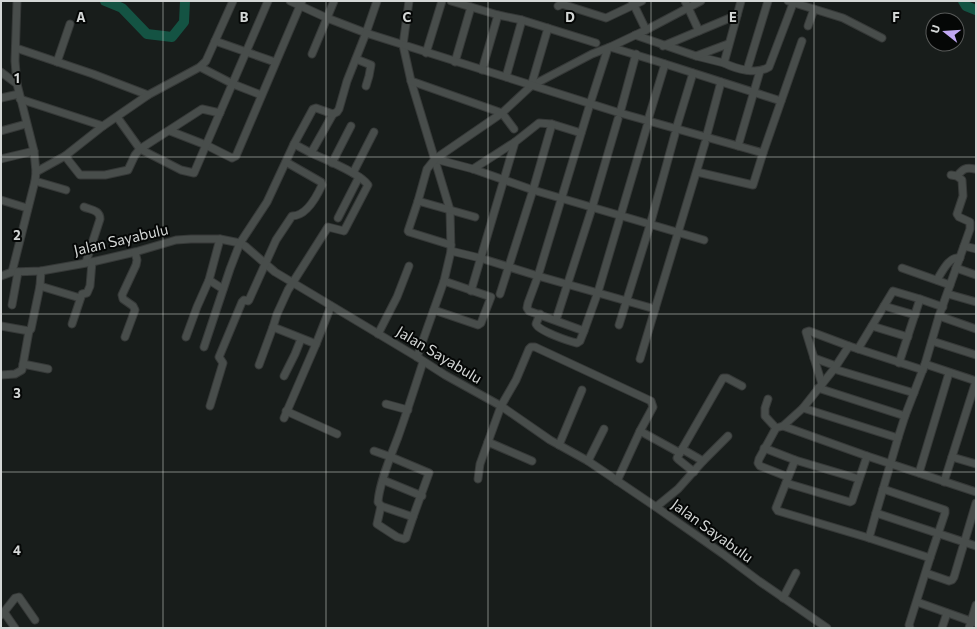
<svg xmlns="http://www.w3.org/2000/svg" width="977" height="629" font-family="Commissioner,sans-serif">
  <rect width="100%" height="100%" fill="#181d1b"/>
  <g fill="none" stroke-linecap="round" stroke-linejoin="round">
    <g stroke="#145343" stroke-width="10">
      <polyline points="105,1 122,8 147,34 172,37 184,22 185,1"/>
      <polyline points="963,1 966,6 976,10"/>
    </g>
    <g stroke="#363938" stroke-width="9">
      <g id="minor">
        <polyline points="290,1 327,18 312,54"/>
        <polyline points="334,1 327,18 366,33 377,1"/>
        <polyline points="409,1 403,45 411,81 450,210 451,251 480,258 538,276 655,309"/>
        <polyline points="451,1 498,15 522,20 596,43"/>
        <polyline points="632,1 646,30"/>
        <polyline points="685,1 699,31"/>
        <polyline points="788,1 843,18 882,38"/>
        <polyline points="558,6 562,4 568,6 606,18 642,1"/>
        <polyline points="808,26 814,9"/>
        <polyline points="635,35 696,56 724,63 741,1"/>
        <polyline points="215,41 275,62"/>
        <polyline points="663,46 737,15"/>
        <polyline points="16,48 93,74 148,95 200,67 206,61 233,1"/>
        <polyline points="426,53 442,1"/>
        <polyline points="696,56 728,44"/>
        <polyline points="356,59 371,65 369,76 366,86"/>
        <polyline points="57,62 70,24"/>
        <polyline points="455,62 471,7"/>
        <path d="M724,63C736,69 757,75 769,67L794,1"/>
        <polyline points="200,67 233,84 261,95"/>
        <polyline points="482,70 498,15"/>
        <polyline points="747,70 768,1"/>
        <polyline points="1,72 17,84"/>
        <polyline points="506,77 522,20"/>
        <polyline points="411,81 502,113 514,129"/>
        <polyline points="531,86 592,54 610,47 656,61 781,101"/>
        <polyline points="1,98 19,94"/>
        <polyline points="20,99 103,126"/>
        <polyline points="620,113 636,54"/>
        <polyline points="117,117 140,149"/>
        <polyline points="648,120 665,64"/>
        <polyline points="647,126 598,292 584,331 529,311 527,308 528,303 538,276 590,104 608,48 646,30 701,1"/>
        <polyline points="676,129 693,73"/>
        <polyline points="1,131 26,124"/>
        <polyline points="170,131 206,145 232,158 236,156 302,1"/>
        <polyline points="706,138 721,82"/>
        <polyline points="294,144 311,153 333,114"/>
        <polyline points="738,146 760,71"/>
        <polyline points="140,149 181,170 194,173 268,1"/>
        <polyline points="65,156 80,175 105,175 128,170 135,155 140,149 202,109 220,113"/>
        <polyline points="1,159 34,151"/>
        <polyline points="435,159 473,169 533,190 704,240"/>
        <polyline points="332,163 351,126"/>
        <polyline points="473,169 515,142"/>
        <polyline points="36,172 65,156 103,126 148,95"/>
        <polyline points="697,172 753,185 763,153"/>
        <polyline points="353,173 374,132"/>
        <path d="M957,176C963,169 965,167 975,169"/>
        <polyline points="35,181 66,190"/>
        <polyline points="1,200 27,208"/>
        <polyline points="418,201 408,231 409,232 451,245"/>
        <path d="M84,207C91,210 100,210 100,219L86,262"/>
        <polyline points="475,217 418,201 427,169 435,159 502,113 531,86 548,28"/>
        <polyline points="338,218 359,177"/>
        <polyline points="964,246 976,249"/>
        <polyline points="902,268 950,285"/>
        <polyline points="956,268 976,275"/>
        <polyline points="12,272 35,181 36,172 34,151 17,84 15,61 17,1"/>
        <polyline points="1,276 12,272 41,271 92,262 135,252 176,240 191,239 220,239 240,243 245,246 275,272 417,357 445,375 501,406 550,440 588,461 656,507 723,554 759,581 827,628"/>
        <polyline points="209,280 223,289"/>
        <path d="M937,280C942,272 949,256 960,258"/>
        <polyline points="40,286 80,298"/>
        <polyline points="471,291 515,142 539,123 552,124 581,133"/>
        <polyline points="500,294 533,190 552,124"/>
        <polyline points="948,294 976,302"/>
        <polyline points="12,305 18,272"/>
        <polyline points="884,306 915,315"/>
        <polyline points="434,310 478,325 481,323 491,297 444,281"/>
        <path d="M540,314L536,324C539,331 568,341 577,343L580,341L584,331"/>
        <polyline points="939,316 976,329"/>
        <polyline points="556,320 592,208 618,119"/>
        <polyline points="72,324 82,294 87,293 90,286 92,262"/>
        <polyline points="619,325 650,225 675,134"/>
        <polyline points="1,326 29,331 31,329 40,286 41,271"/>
        <polyline points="872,326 908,337"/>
        <polyline points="378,334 397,297 409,266"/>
        <polyline points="125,337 135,310 133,306 123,299 122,295 136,265 137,260 135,252"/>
        <polyline points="186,337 197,307 209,280 220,239"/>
        <polyline points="932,341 976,355"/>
        <polyline points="316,344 331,306"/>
        <polyline points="204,347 230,269 240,243 267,202 294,144 313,109 316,108 333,114 337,112 339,109 347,81 366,33 620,113 763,153 802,41"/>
        <polyline points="858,349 893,291 920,299 943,307"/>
        <polyline points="417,357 444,281 451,251"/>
        <polyline points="814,358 836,366"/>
        <polyline points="640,359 705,143"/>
        <polyline points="899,363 920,299"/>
        <polyline points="23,364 48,369"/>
        <polyline points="925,364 976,381 944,482"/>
        <polyline points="259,365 273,327"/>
        <polyline points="834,369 914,393"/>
        <polyline points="1,375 15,374 22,370 29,331"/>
        <polyline points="284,376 295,354 301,339"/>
        <polyline points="822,384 806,332 809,331 849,346"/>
        <polyline points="818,388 905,416"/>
        <polyline points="768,399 765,408 765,416 776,428"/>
        <polyline points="386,404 408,410"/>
        <path d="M210,406L223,363L219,357L242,302L244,300L248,301L249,300L276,240L292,216C307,216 317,196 322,185L321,182L286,162"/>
        <polyline points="803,408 898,438 876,513"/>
        <polyline points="286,411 337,434"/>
        <path d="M284,418L316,344L273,327L277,314L288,290L328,227L344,231L368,185C360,173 324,159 311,153"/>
        <polyline points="783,426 867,456 852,501 850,502 786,483"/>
        <polyline points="640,431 680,453"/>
        <polyline points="898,438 905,416 925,364 939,316 970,229 970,222 959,217 957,214 963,196 962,180 957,176 951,175"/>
        <polyline points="488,442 532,461"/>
        <polyline points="559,445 582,390"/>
        <polyline points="764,448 795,460"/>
        <polyline points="682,449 703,461"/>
        <path d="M374,451L391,457L429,473L413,517L381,506L378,502C379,484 391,455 398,437C407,412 415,387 423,362"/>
        <polyline points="867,456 976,492"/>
        <polyline points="952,457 976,464"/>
        <polyline points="588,461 604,429"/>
        <polyline points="694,472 679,460 677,458 723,378 727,378 742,386"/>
        <polyline points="919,473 949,373"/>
        <polyline points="788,477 760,466 758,463 759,459 776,428 783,426 803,408 834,369 849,346 923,370"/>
        <polyline points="478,479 480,464 501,406 516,380 529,349 531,347 535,347 651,401 653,407 640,431 617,481"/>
        <polyline points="859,479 795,460 776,508 778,511 869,538"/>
        <polyline points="383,480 422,496"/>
        <polyline points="883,489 945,510 945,513 930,558"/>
        <polyline points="381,506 377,524 397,537 404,539 406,538 413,517"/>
        <polyline points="656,507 678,489 703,461 728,436"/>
        <polyline points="926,573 949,581 952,580 954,577 976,503"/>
        <polyline points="783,598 796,573"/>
        <polyline points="917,602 976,623"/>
        <polyline points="4,612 15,598 19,597 35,620"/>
        <polyline points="1,615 4,612 15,628"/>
        <polyline points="910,628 909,625 930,558 869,538 876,513 976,546"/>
        <polyline points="942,628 947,613"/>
        <polyline points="969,628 976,605"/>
      </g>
    </g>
    <use href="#minor" stroke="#484d4b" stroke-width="7"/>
  </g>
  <path fill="none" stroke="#d4d7d6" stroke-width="1" stroke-opacity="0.55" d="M163,1V628M326,1V628M488,1V628M651,1V628M814,1V628M1,157H976M1,314H976M1,472H976"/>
  <g text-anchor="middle" stroke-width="4" stroke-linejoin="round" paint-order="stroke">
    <g font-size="15" fill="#d4d7d6" stroke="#050706">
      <text transform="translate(121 240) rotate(-13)" y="5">Jalan Sayabulu</text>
      <text transform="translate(439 355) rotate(31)" y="5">Jalan Sayabulu</text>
      <text transform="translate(712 531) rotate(36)" y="5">Jalan Sayabulu</text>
    </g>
  </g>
  <g font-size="13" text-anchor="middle" font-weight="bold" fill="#d4d7d6" stroke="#050706" stroke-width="4" stroke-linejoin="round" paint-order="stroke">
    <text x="81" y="22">A</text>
    <text x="244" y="22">B</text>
    <text x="407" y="22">C</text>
    <text x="570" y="22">D</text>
    <text x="733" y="22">E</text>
    <text x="896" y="22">F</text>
    <text x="17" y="83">1</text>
    <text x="17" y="240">2</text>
    <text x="17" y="398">3</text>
    <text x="17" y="555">4</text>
  </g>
  <rect width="977" height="629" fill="none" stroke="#d4d7d6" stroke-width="4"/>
  <g transform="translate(945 32) rotate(287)"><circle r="19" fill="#050706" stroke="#585a59"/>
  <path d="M0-3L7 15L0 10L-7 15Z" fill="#c1a8f3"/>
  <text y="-6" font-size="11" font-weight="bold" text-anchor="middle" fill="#d4d7d6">U</text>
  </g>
</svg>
